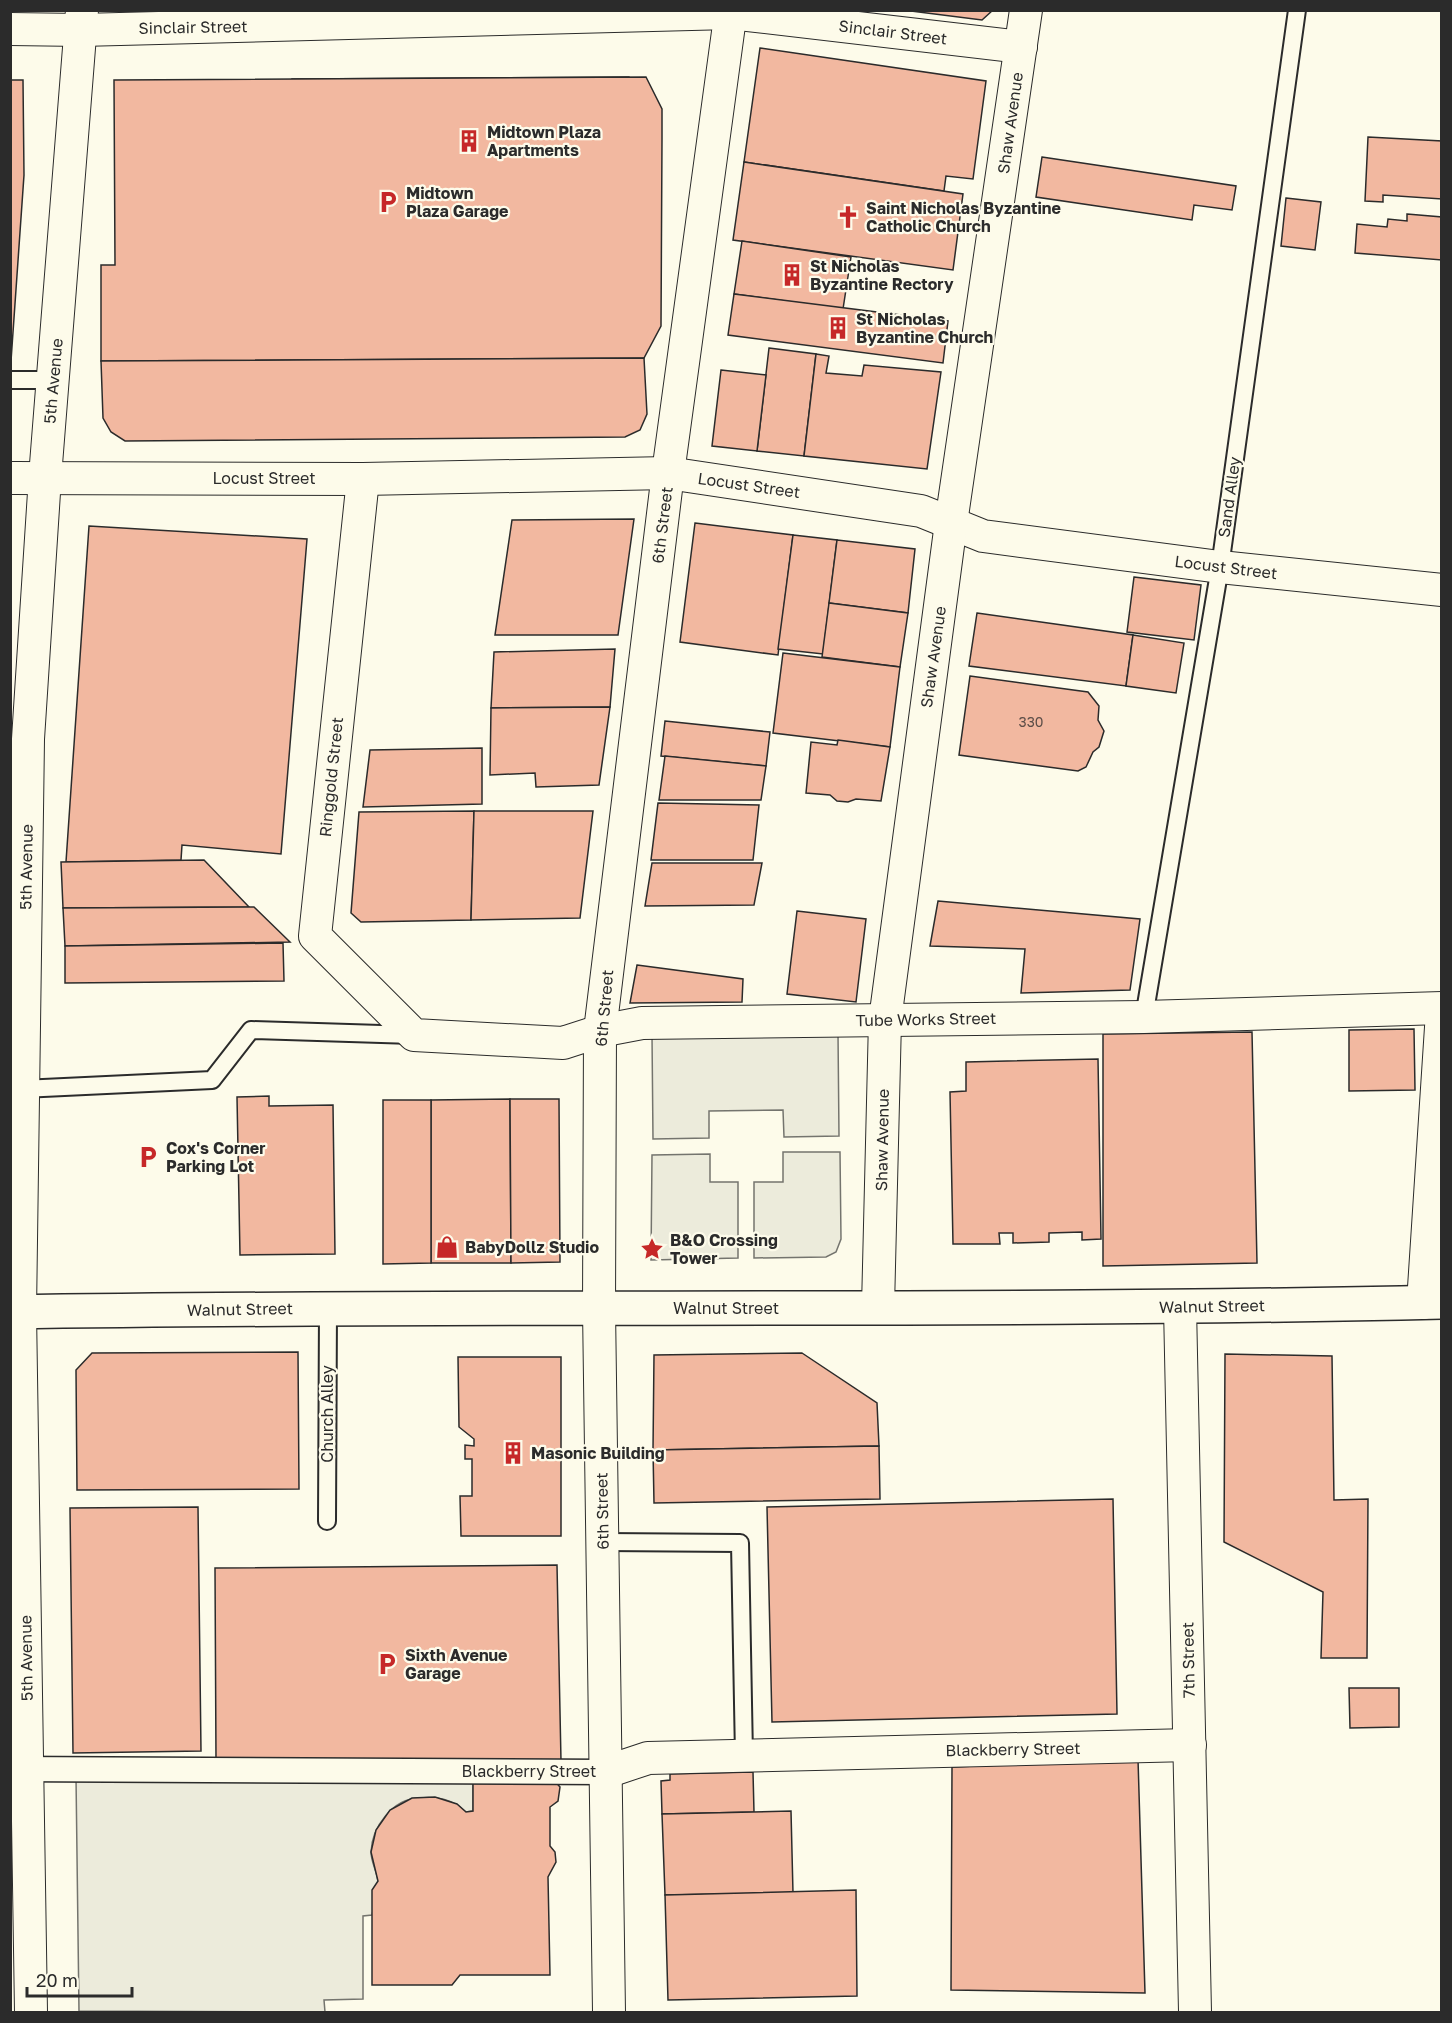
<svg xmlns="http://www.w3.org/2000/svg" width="1452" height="2023" font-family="'Golos Text',sans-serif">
  <rect width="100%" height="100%" fill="#fdfbea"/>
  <g fill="#ecebdb" stroke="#74746e" stroke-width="1.5">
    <polygon points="838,1033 839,1136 784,1137 783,1110 709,1111 709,1138 653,1139 652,1035"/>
    <polygon points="783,1152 840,1152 841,1239 836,1252 826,1257 754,1258 754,1182 783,1182"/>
    <polygon points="710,1154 710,1182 738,1182 738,1258 651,1260 652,1155"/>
    <path d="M76,1777L473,1779V1811L466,1812C452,1799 438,1796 419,1798C393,1799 372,1826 371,1852C371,1863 378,1873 378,1883C378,1894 374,1905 372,1915L363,1916V1999L324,2000L325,2012L79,2011Z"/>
  </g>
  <g fill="#f2b8a0" stroke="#2b2b2b" stroke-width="1.5">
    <polygon points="903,10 993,10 982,20"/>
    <polygon points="760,48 986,81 973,179 946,176 944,191 744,162"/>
    <polygon points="629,77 644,113 645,168 293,174 292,79"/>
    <polygon points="646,77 662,109 662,139 661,326 644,358 101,361 101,265 115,265 114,80"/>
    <polygon points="10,80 23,80 24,175 11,361"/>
    <polygon points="1368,137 1442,141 1442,199 1383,195 1383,202 1365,201"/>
    <polygon points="1042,157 1236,186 1232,210 1194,205 1192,220 1036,197"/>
    <polygon points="744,162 963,194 953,270 733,240"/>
    <polygon points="1286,198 1321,202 1315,250 1281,246"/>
    <polygon points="1407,214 1442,217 1442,260 1355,253 1357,224 1387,227 1388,219 1407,221"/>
    <polygon points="742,241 851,257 843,309 734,294"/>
    <polygon points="734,294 948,321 943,363 728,335"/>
    <polygon points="769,348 816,354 804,456 757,451"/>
    <polygon points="816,354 829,356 826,373 862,376 864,365 941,372 927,469 804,456"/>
    <polygon points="644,358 647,414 640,430 625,437 125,441 111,432 103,418 101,361"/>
    <polygon points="721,370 766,375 757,451 712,446"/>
    <polygon points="634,519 618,635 495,635 512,520"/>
    <polygon points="695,523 793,535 778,655 680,642"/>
    <polygon points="89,526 307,539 281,854 182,845 181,860 66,862"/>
    <polygon points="793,535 837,540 823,654 778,649"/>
    <polygon points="837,540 915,549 908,613 829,603"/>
    <polygon points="1134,577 1201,585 1194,640 1127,632"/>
    <polygon points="829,603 908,613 900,667 822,657"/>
    <polygon points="977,613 1133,635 1126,686 969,666"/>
    <polygon points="1133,635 1184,643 1176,693 1126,686"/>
    <polygon points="615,649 610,707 491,708 494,652"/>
    <polygon points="783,653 900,667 890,747 773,733"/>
    <polygon points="970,676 1088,692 1099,706 1098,720 1104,731 1099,747 1093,752 1086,767 1078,771 959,755"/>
    <polygon points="610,707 599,785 536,787 535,773 490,775 491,708"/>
    <polygon points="665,721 770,732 766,766 661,756"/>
    <polygon points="838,740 890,747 881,801 856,799 848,802 837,801 830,795 806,793 811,742 837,745"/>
    <polygon points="482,748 482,804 363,807 370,750"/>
    <polygon points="665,756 766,766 761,800 659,800"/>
    <polygon points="658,803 759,805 753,860 651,860"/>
    <polygon points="474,811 471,920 361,922 351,913 359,812"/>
    <polygon points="474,811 593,811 580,918 471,920"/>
    <polygon points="204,860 249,907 63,908 61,862"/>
    <polygon points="652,863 762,863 754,905 645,906"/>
    <polygon points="938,901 1140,919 1130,990 1021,993 1025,949 930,946"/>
    <polygon points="249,907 254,907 290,942 65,946 63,908"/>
    <polygon points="797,911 866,919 856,1002 787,994"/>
    <polygon points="283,943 284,981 65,983 65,946"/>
    <polygon points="637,965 743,979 742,1002 630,1003"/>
    <polygon points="1414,1029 1415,1090 1349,1091 1349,1030"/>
    <polygon points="1252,1032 1257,1263 1103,1266 1103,1034"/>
    <polygon points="1098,1059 1101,1239 1082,1240 1082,1232 1049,1233 1049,1242 1013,1243 1013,1233 999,1233 1000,1244 953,1244 950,1092 966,1091 966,1062"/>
    <polygon points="269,1096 269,1106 333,1105 335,1254 240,1255 237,1097"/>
    <polygon points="510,1099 511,1263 431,1263 431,1100"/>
    <polygon points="510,1099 559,1099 560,1262 511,1263"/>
    <polygon points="383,1100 431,1100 431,1263 383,1264"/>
    <polygon points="298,1352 299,1489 77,1490 76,1370 92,1353"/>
    <polygon points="802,1353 877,1403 879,1446 653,1450 654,1355"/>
    <polygon points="1225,1354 1332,1356 1334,1500 1368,1499 1367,1658 1321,1658 1323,1592 1224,1542"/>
    <polygon points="458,1357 561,1357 561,1536 461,1536 460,1496 472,1496 472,1459 465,1459 465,1445 474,1446 474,1439 459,1427"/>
    <polygon points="879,1446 880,1499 654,1503 653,1450"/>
    <polygon points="1113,1499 1117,1714 772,1722 767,1507"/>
    <polygon points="198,1507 201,1751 73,1753 70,1508"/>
    <polygon points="557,1565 561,1761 216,1760 215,1568"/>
    <polygon points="1349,1688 1399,1688 1399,1727 1350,1728"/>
    <polygon points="1138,1759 1145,1993 951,1990 952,1767"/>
    <polygon points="753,1772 754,1812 662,1814 661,1781 670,1780 670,1774"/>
    <polygon points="552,1778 560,1787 558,1801 550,1807 550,1846 555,1852 556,1862 548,1877 550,1975 460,1975 452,1985 372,1985 372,1890 378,1881 371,1852 376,1830 390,1810 412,1798 435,1797 457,1804 466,1812 473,1811 473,1779"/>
    <polygon points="791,1811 793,1893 665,1895 662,1814"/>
    <polygon points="856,1890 857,1996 668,2000 665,1895"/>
  </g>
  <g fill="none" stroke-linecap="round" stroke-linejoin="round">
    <g stroke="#2b2b2b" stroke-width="20">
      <g id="service">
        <polyline points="10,380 53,380"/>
        <polyline points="1144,1017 1220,567 1297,10"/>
        <polyline points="22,1089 212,1080 251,1030 413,1035"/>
        <polyline points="327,1521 328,1308"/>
        <polyline points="603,1542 740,1543 744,1756"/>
      </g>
    </g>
    <g stroke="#2b2b2b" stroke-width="27">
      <polyline id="pedestrian" points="10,1769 606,1772"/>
    </g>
    <g stroke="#2b2b2b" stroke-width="34">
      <g id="minor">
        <polyline points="10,29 81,30 730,13 1021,47"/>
        <polyline points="10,478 363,479 668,473 921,511 983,536 1220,567 1442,590"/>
        <polyline points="363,479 315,936 414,1035 563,1043 600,1031 642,1023 1144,1017 1442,1008"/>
        <polyline points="1423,1303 1442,1012"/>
        <polyline points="878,1307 885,1020 951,523 1026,10"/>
        <polyline points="1180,1307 1195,2012"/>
        <polyline points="606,1772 648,1758 1190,1745"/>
        <polyline points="31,2012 20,1312 28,739 45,477 82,10"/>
        <polyline points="609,2012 599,1309 600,1031 668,473 731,10"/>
      </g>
    </g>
    <g stroke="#2b2b2b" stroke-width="36">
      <path id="primary" d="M10,1312C487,1304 965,1313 1442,1302"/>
    </g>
    <use href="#service" stroke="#fdfbea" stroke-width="16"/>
    <use href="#pedestrian" stroke="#fdfbea" stroke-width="24"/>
    <use href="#minor" stroke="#fdfbea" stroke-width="32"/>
    <use href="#primary" stroke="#fdfbea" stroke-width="33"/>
  </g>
  <defs>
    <g id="building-bare" transform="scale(1.8)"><path d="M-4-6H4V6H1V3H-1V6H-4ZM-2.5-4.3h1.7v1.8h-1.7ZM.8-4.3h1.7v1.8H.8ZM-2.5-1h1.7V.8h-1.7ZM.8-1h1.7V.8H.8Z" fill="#c62828" stroke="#fdfbea" stroke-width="2.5" paint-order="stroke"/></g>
    <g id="parking-bare" transform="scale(1.8)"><path d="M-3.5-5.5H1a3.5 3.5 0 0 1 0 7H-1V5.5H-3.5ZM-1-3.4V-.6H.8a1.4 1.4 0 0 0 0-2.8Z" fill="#c62828" stroke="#fdfbea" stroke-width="2.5" paint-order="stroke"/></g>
    <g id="church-bare" transform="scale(1.8)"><path d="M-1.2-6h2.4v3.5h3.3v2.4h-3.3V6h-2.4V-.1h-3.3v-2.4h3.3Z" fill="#c62828" stroke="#fdfbea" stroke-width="2.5" paint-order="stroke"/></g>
    <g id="shop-bare" transform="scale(1.8)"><path d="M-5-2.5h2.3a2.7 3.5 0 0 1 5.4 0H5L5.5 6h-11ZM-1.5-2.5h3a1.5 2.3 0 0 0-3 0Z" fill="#c62828" stroke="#fdfbea" stroke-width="2.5" paint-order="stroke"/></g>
    <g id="sight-bare" transform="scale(1.8)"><path d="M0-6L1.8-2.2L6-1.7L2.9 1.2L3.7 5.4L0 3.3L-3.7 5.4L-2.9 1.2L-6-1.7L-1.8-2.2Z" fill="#c62828" stroke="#fdfbea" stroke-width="2.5" paint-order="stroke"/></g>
  </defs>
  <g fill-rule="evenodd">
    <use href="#building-bare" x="469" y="141"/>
    <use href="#parking-bare" x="388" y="202"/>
    <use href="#church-bare" x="848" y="217"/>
    <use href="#building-bare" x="792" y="275"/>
    <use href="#building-bare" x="838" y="328"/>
    <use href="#parking-bare" x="148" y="1157"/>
    <use href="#shop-bare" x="447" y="1247"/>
    <use href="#sight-bare" x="652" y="1249"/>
    <use href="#building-bare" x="513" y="1453"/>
    <use href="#parking-bare" x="387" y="1664"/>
  </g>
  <g text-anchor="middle" stroke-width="4.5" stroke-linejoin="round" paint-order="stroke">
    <g font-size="14" fill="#5d4e48">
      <text x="1031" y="727">330</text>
    </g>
    <g font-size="16" fill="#2b2b2b" stroke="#fdfbea">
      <text transform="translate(193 27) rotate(-1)" y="6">Sinclair Street</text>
      <text transform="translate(893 32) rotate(7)" y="6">Sinclair Street</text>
      <text transform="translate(1010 123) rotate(-82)" y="6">Shaw Avenue</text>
      <text transform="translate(53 381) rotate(-85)" y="6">5th Avenue</text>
      <text x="264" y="484">Locust Street</text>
      <text transform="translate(749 485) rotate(8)" y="6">Locust Street</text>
      <text transform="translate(1229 497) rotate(-82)" y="6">Sand Alley</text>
      <text transform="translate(662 525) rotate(-83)" y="6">6th Street</text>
      <text transform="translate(1226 567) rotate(7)" y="6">Locust Street</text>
      <text transform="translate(933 657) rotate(-82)" y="6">Shaw Avenue</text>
      <text transform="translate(331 777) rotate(-84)" y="6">Ringgold Street</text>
      <text transform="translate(26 867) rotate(-89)" y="6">5th Avenue</text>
      <text transform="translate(604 1008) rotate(-85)" y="6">6th Street</text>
      <text transform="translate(926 1019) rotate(-1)" y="6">Tube Works Street</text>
      <text transform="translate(882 1140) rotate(-89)" y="6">Shaw Avenue</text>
      <text transform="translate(1212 1306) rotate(-1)" y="6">Walnut Street</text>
      <text x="726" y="1314">Walnut Street</text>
      <text transform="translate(240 1309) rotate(-1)" y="6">Walnut Street</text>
      <text transform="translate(327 1414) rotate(-90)" y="6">Church Alley</text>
      <text transform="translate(602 1511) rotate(-91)" y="6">6th Street</text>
      <text transform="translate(26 1658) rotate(-91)" y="6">5th Avenue</text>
      <text transform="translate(1188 1660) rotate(-91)" y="6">7th Street</text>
      <text transform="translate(1013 1749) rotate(-1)" y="6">Blackberry Street</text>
      <text x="529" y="1777">Blackberry Street</text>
    </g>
    <g font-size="16" font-weight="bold" fill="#2b2b2b" stroke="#fdfbea" text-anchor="start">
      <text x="487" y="138">Midtown Plaza<tspan x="487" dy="18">Apartments</tspan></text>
      <text x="406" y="199">Midtown<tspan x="406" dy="18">Plaza Garage</tspan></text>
      <text x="866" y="214">Saint Nicholas Byzantine<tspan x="866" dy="18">Catholic Church</tspan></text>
      <text x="810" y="272">St Nicholas<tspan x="810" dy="18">Byzantine Rectory</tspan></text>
      <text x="856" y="325">St Nicholas<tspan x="856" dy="18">Byzantine Church</tspan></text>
      <text x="166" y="1154">Cox's Corner<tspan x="166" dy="18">Parking Lot</tspan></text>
      <text x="670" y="1246">B&amp;O Crossing<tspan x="670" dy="18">Tower</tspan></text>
      <text x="465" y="1253">BabyDollz Studio</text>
      <text x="531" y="1459">Masonic Building</text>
      <text x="405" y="1661">Sixth Avenue<tspan x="405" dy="18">Garage</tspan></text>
    </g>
  </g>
  <rect width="1452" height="2023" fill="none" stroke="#2b2b2b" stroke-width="24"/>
  <path d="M27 1987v9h105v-9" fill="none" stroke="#2b2b2b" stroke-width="3"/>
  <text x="36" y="1987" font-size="18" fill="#2b2b2b" stroke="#fdfbea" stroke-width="4.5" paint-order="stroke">20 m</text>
</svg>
